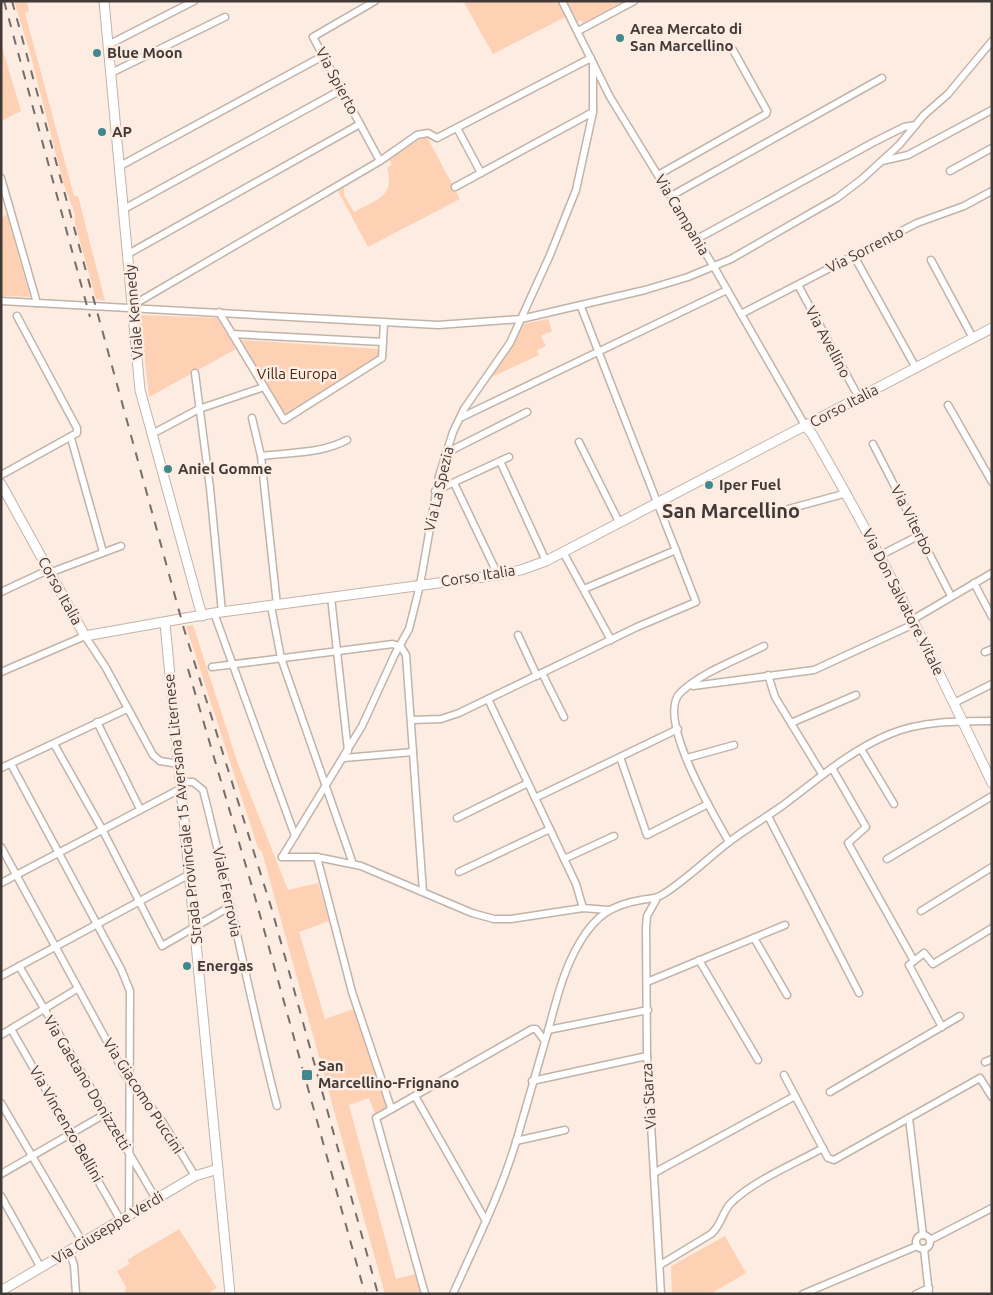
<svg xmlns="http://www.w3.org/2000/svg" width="993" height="1295" font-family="Ubuntu,sans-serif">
  <rect width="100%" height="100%" fill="#fcece2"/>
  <g fill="#fed1b5">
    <polygon points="14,1 27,1 29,11 25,13 74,196 78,196 105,301 96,299 75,223 75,214 64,185 29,49"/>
    <polygon points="463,1 624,1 583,23 581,20 578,22 573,13 493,54"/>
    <polygon points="1,44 21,111 1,121"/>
    <path d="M426,135L460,199L368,247L338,191L344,187V195L354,212C376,200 396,196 387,168L392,165L389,159Z"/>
    <polygon points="7,214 30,297 1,296 1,218"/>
    <polygon points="140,315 217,318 236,349 149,397"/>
    <polygon points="548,319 552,331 541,336 546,346 537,350 539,355 492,377 523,324"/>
    <polygon points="241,340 379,349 379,357 286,416"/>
    <polygon points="193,625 238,764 288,890 318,883 329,921 299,932 325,1019 356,1008 388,1106 375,1114 369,1098 349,1105 396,1279 415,1274 421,1294 385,1294 262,852 258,848 186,626"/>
    <polygon points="179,1229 217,1288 207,1294 125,1294 126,1287 117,1271 130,1264 127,1260"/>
    <polygon points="725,1236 746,1273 710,1294 672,1294 671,1266"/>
  </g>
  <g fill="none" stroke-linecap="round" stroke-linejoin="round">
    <g stroke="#c2b3a9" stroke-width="9">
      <g id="street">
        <polyline points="375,1 313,37 380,161"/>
        <polyline points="562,1 610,97 714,267 806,427"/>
        <polyline points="578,31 634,1"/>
        <polyline points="108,45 194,1"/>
        <polyline points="111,73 225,17"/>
        <polyline points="457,128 481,173"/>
        <polyline points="882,161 908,155 992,110"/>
        <polyline points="120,166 323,56"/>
        <polyline points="950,171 992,148"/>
        <polyline points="658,175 766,114 767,111 733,50"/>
        <polyline points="1,178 37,303"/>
        <polyline points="455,187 593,112"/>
        <polyline points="671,196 882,78"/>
        <polyline points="124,209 341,90"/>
        <polyline points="697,239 874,142 904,127 916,125"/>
        <polyline points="128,254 360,124"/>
        <polyline points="854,256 916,368"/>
        <polyline points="931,260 973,338"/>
        <polyline points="798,285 859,398"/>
        <polyline points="1,301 438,325 521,319 645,290 688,277 731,259 837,198 862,179 899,145 924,115 948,94 992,41"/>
        <polyline points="133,305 380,161 417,135 428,133 437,138 591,58"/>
        <polyline points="219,312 284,420 382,358 384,323"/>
        <polyline points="741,314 917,223 964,206 992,191"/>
        <polyline points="232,334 383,342"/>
        <polyline points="195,373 210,488 222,612"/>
        <polyline points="948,405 992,482"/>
        <polyline points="252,418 261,456 277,605"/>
        <polyline points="460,418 727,290"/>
        <polyline points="152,434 199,409 264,387"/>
        <polyline points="71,438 103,552"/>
        <polyline points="579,442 619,522"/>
        <polyline points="873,444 951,596"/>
        <polyline points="446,453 527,412"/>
        <path d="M261,456C291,452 320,454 347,440"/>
        <polyline points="500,461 546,561"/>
        <polyline points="1,475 77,433 77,428 17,316"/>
        <polyline points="454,483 498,575"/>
        <polyline points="435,491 509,457"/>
        <polyline points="770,514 847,493"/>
        <polyline points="563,552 611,640"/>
        <polyline points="879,556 920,535"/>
        <polyline points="49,573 121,546"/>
        <polyline points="974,583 992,617"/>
        <polyline points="584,589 676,550"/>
        <polyline points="1,592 48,570"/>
        <polyline points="331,597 348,751"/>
        <polyline points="271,606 281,658 353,864"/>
        <polyline points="214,613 295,836"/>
        <polyline points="912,620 992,573"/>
        <polyline points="518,635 537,676"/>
        <polyline points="985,652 992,649"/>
        <polyline points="212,667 393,644 401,647 406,655 423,892"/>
        <polyline points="1,672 85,636 106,668 153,755 160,761 179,764"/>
        <polyline points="542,673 564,717"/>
        <polyline points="768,675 775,697 822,774"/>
        <polyline points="693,686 814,670 914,624"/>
        <polyline points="488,699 576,884 583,908"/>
        <polyline points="954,703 992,684"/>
        <polyline points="411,720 441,719 459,713 637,627 696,602 581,307"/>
        <polyline points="97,722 140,809"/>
        <polyline points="791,723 856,695"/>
        <polyline points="54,744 102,829 162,946 231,906"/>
        <polyline points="861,749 894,804"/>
        <polyline points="620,757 647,835 708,804"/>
        <polyline points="344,758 413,752"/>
        <polyline points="687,758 734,745"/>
        <polyline points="11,764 121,969 130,991 129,1216"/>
        <polyline points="1,768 127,709"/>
        <polyline points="832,768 866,827 848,843 914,961"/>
        <path d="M181,782H193L203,790C230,895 250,1001 277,1106"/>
        <polyline points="535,798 678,729"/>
        <polyline points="768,816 859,993"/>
        <polyline points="457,818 528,783"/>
        <path d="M729,842C715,817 654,716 681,692C704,671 737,660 764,646"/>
        <polyline points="1,847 126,1076 162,1121 195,1176"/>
        <polyline points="282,857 362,726 395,654 409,629 420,585 439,476 453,432 464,409 510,343 550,255 576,190 593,112 593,63"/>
        <polyline points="282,857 317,857 361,866 472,913 494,919 511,919 583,908 608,910"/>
        <polyline points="317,857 352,992 391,1108"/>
        <polyline points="564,859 614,836"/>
        <polyline points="887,859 992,796"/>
        <polyline points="459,872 550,829"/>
        <polyline points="1,883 182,788"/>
        <polyline points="656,900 647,916 646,928 647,1056 661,1294"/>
        <polyline points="921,911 992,867"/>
        <polyline points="754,938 787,995"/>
        <polyline points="699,960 758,1060"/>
        <polyline points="19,966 156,1199"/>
        <polyline points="1,976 190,874"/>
        <polyline points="647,982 785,925"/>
        <polyline points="942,1027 909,965 924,953 933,964 992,928"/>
        <polyline points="11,1029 121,1221"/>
        <polyline points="548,1030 648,1010"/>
        <polyline points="1,1035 77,989"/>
        <polyline points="985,1062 992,1059"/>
        <polyline points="784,1075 828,1158 834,1160 980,1078 992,1097"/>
        <polyline points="532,1081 647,1056"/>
        <polyline points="830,1092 960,1016"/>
        <polyline points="415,1096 486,1221"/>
        <polyline points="1,1103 83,1243"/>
        <polyline points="909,1118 923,1235"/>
        <polyline points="516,1141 565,1130"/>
        <polyline points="654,1173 795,1096"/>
        <polyline points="1,1174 105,1114"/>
        <polyline points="1,1196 41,1268"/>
        <circle cx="923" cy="1242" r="7"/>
        <polyline points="930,1240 992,1208"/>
        <polyline points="924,1249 929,1294"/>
        <polyline points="69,1251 74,1265 76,1294"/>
        <path d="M660,1265L711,1234C722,1225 722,1211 732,1202C753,1181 796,1163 823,1148"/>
        <polyline points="425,1294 376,1118 532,1029 536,1029 544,1040"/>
        <path d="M453,1294C475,1244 500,1195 516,1142C527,1105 537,1068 548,1031C556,1001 564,968 580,942C596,915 612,905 641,900C652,898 656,899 665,893C688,878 707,859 729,842C746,829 765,818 782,806C817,780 849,751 890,734C921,721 958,721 992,721"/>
        <polyline points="803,1294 917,1246"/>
        <polyline points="916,1294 929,1288"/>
      </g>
    </g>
    <g stroke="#c2b3a9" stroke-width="11">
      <g id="secondary">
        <polyline points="104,1 140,390 202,616"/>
        <path d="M806,427L812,434C878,547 936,665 992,783"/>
        <polyline points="1,484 85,636 214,613 498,575 521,570 546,561 992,328"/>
        <polyline points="165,624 230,1294"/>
        <polyline points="1,1291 195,1176 218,1169"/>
      </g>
    </g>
    <use href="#street" stroke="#fff" stroke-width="6"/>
    <use href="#secondary" stroke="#fff" stroke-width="9"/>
    <g stroke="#776d68" stroke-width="2" stroke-dasharray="9 9" stroke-linecap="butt">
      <polyline points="4,1 90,317"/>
      <polyline points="12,1 184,629 272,910 378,1294"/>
      <polyline points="188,669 253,890 365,1294"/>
    </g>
  </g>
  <g fill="#40888e" stroke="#fcece2" stroke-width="2">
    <circle cx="620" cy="38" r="5"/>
    <circle cx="97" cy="53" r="5"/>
    <circle cx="102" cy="132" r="5"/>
    <circle cx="168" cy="469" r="5"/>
    <circle cx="709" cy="485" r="5"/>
    <circle cx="187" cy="966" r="5"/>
    <rect x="301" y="1069" width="12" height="12" rx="2.5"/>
  </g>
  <g text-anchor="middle" stroke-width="5" stroke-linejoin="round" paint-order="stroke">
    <g font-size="15" font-weight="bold" fill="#403936" stroke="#fcece2" text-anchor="start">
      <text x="630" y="34">Area Mercato di<tspan x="630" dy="17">San Marcellino</tspan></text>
      <text x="107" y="58">Blue Moon</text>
      <text x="112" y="137">AP</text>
      <text x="178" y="474">Aniel Gomme</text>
      <text x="719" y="490">Iper Fuel</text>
      <text x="197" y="971">Energas</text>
      <text x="318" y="1071">San<tspan x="318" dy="17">Marcellino-Frignano</tspan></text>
    </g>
    <g font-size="15" fill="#403936" stroke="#fcece2">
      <text transform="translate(337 81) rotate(62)" y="5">Via Spierto</text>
      <text transform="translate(682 215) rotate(59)" y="5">Via Campania</text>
      <text transform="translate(865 250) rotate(-27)" y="5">Via Sorrento</text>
      <text transform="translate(134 312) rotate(-95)" y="5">Viale Kennedy</text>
      <text transform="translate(828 342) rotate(62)" y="5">Via Avellino</text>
      <text transform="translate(844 406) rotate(-28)" y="5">Corso Italia</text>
      <text transform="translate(439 489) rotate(-77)" y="5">Via La Spezia</text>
      <text transform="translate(912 520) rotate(63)" y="5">Via Viterbo</text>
      <text transform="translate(478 576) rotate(-9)" y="5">Corso Italia</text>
      <text transform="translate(60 591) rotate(61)" y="5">Corso Italia</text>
      <text transform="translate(903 602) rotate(63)" y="5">Via Don Salvatore Vitale</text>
      <text transform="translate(183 809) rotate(-96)" y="5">Strada Provinciale 15 Aversana Liternese</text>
      <text transform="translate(227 892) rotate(78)" y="5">Viale Ferrovia</text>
      <text transform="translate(87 1083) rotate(59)" y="5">Via Gaetano Donizzetti</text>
      <text transform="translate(143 1096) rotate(57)" y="5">Via Giacomo Puccini</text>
      <text transform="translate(649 1096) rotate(-94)" y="5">Via Starza</text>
      <text transform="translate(66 1124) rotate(60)" y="5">Via Vincenzo Bellini</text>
      <text transform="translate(108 1228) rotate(-31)" y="5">Via Giuseppe Verdi</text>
    </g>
    <g font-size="15" fill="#492914" stroke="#fcece2">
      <text x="297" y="379">Villa Europa</text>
    </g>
    <g font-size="20" font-weight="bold" fill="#403936" stroke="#fcece2">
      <text x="731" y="518">San Marcellino</text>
    </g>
  </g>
  <rect width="993" height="1295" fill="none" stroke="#403936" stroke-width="5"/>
</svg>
